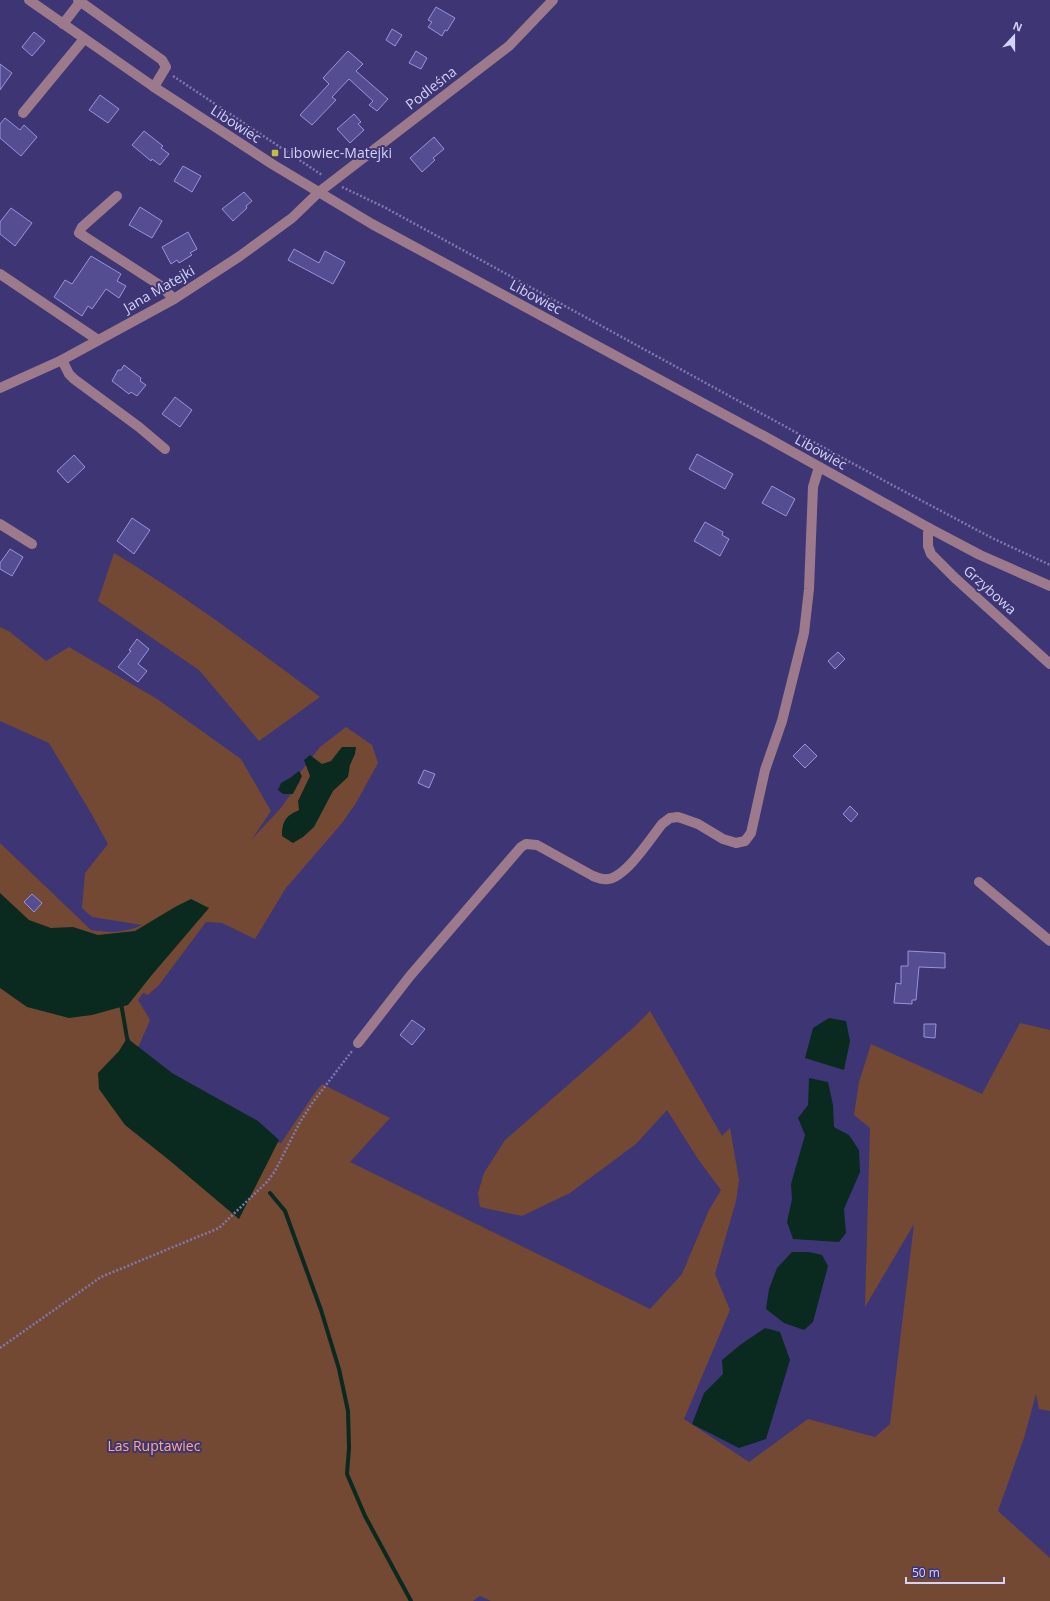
<svg xmlns="http://www.w3.org/2000/svg" width="1050" height="1601" font-family="'Open Sans',sans-serif">
  <rect width="100%" height="100%" fill="#3e3575"/>
  <g fill="#744934">
    <path d="M114,553C186,596 253,647 320,697L259,741L199,670L98,601Z"/>
    <path d="M0,627L10,632L46,661L69,647L157,699L241,759L271,811L252,839L280,809L300,782L299,774L320,747L346,727L372,745L378,763L356,803L342,823L286,888L255,939L222,923L206,922L159,985L148,995L143,993L138,1000L150,1020L137,1050L265,1141L281,1143L316,1091L322,1084L390,1118L350,1162L650,1309L682,1274L709,1210L721,1190L698,1159L667,1110L636,1144L570,1193L522,1216L480,1207L478,1193L484,1173L505,1140L632,1029L650,1011L722,1136L730,1128L739,1180L736,1201L715,1274L730,1310L684,1419L749,1462L808,1419L875,1437L890,1424L914,1224L865,1307L870,1128L854,1115L859,1082L871,1044L982,1094L1020,1023L1050,1030V1411L1039,1409L1036,1394L1024,1438L998,1511L1050,1558V1601H491L480,1596L473,1601H0V843L91,930C110,933 124,933 142,925L92,917L82,908L85,873L108,844L91,813L49,743L0,721Z"/>
  </g>
  <g fill="#0a2a1f">
    <path d="M342,747H356L355,754L350,765L348,777L333,791L314,827L303,837L293,843L282,836C282,822 285,816 299,810L298,801L310,776L304,760L310,755L322,764L331,761Z"/>
    <polygon points="299,771 302,776 293,794 283,794 278,790 281,783 290,778"/>
    <polygon points="0,893 29,920 51,928 73,927 98,935 135,931 175,907 191,899 209,908 151,976 128,1005 92,1015 69,1018 27,1007 0,988"/>
    <polygon points="829,1018 846,1021 850,1041 844,1070 805,1058 813,1028"/>
    <polygon points="127,1038 172,1073 258,1121 279,1140 239,1219 169,1160 125,1125 99,1089 98,1073 119,1051"/>
    <polygon points="809,1078 828,1082 833,1105 834,1127 849,1135 859,1150 860,1172 844,1209 846,1233 839,1242 793,1239 787,1222 792,1199 791,1184 805,1135 798,1118 808,1105"/>
    <polygon points="792,1252 809,1252 822,1255 828,1266 813,1322 804,1330 784,1323 766,1309 769,1289 777,1268"/>
    <polygon points="765,1328 780,1332 790,1360 766,1439 739,1448 692,1424 704,1393 723,1374 722,1360 740,1345"/>
  </g>
  <g fill="none" stroke-linecap="round" stroke-linejoin="round">
    <g stroke="#0a2a1f" stroke-width="4">
      <polyline points="121,1003 127,1038 129,1043"/>
      <polyline points="270,1193 285,1211 321,1310 339,1369 348,1411 349,1448 347,1474 365,1516 411,1601"/>
    </g>
  </g>
  <g fill="#554d91" stroke="#9893dc">
    <polygon points="436,7 455,18 447,31 445,30 442,36 428,27 432,22 428,20"/>
    <polygon points="392,29 402,35 395,46 386,40"/>
    <polygon points="34,32 45,41 32,56 22,47"/>
    <polygon points="348,51 363,64 356,71 388,99 377,111 369,105 373,101 349,79 332,97 336,100 312,125 300,115 329,84 323,78"/>
    <polygon points="416,51 427,58 421,69 409,63"/>
    <polygon points="0,64 12,73 0,90"/>
    <polygon points="100,95 119,109 108,123 89,110"/>
    <polygon points="354,114 361,122 358,124 364,130 350,143 337,129"/>
    <polygon points="5,118 20,130 24,125 37,137 21,156 0,138 0,124"/>
    <polygon points="144,131 163,146 161,148 169,154 160,165 152,159 151,161 132,145"/>
    <polygon points="434,137 444,149 433,158 435,160 422,172 410,158"/>
    <polygon points="183,166 201,176 192,192 174,181"/>
    <polygon points="244,192 252,201 246,206 247,208 233,221 222,209"/>
    <polygon points="140,207 162,221 152,238 129,225"/>
    <polygon points="11,208 32,223 15,246 0,234 0,222"/>
    <polygon points="188,232 197,249 190,253 192,255 179,263 177,260 171,264 162,247"/>
    <polygon points="294,249 319,263 325,251 345,262 333,284 288,260"/>
    <polygon points="91,256 121,274 117,281 126,286 119,298 106,289 92,309 88,306 82,316 54,297 65,280 72,284"/>
    <polygon points="124,365 141,378 140,381 146,385 137,396 131,392 129,394 112,381 118,370 121,370"/>
    <polygon points="175,397 192,410 180,427 162,414"/>
    <polygon points="697,454 733,474 725,489 689,469"/>
    <polygon points="74,455 85,467 68,483 57,471"/>
    <polygon points="772,486 795,499 786,516 762,503"/>
    <polygon points="132,518 150,530 134,554 117,541"/>
    <polygon points="705,522 723,532 722,535 729,539 720,556 694,541"/>
    <polygon points="10,549 23,557 12,576 0,569 0,563"/>
    <polygon points="137,639 149,649 138,664 147,671 138,682 118,667 131,651 129,650"/>
    <polygon points="838,652 845,659 835,669 828,661"/>
    <polygon points="805,744 817,756 805,768 793,756"/>
    <polygon points="424,770 435,774 429,788 418,783"/>
    <polygon points="850,806 858,814 851,822 843,814"/>
    <polygon points="32,894 42,903 34,912 24,902"/>
    <polygon points="908,951 945,953 945,968 919,967 916,1000 912,1000 912,1004 894,1003 896,983 901,984 901,966 908,966"/>
    <polygon points="412,1020 425,1029 412,1045 400,1035"/>
    <polygon points="924,1024 936,1024 935,1038 924,1037"/>
  </g>
  <g fill="none" stroke-linecap="round" stroke-linejoin="round">
    <g stroke="#7e78ad" stroke-width="2.5" stroke-dasharray="2 2" stroke-linecap="butt">
      <polyline points="173,76 322,175"/>
      <polyline points="342,187 384,207 894,486 992,538 1050,565"/>
      <polyline points="0,1348 101,1277 219,1228 267,1182 275,1171 300,1122 313,1102 352,1051"/>
    </g>
    <g stroke="#9c7a8b" stroke-width="10">
      <polyline points="29,0 154,87 272,164 372,224 762,435 929,528 980,555 1050,586"/>
      <polyline points="78,0 162,60 166,67 154,87"/>
      <polyline points="63,24 80,2"/>
      <polyline points="23,113 84,39"/>
      <polyline points="117,196 82,227 79,233 161,286 174,299"/>
      <polyline points="0,274 98,340"/>
      <polyline points="62,360 69,374 74,379 139,427 165,449"/>
      <polyline points="0,388 62,360 174,299 240,256 292,218 319,192 509,46 553,0"/>
      <polyline points="0,524 32,544"/>
      <polyline points="929,528 928,533 928,546 931,554 955,578 1050,664"/>
      <polyline points="979,882 1050,941"/>
      <path d="M358,1043L410,976L521,847L526,844L537,845L593,876C598,878 603,880 608,879C626,877 651,838 662,824L670,818L678,817L684,819L698,824L723,839L736,843L745,841L751,833L765,770L782,721L804,633L809,589L813,487L819,467"/>
    </g>
  </g>
  <rect fill="#c3bd3f" stroke="#3e3575" stroke-width="1.5" x="271" y="149" width="8" height="8" rx="2"/>
  <g text-anchor="middle" stroke-width="4" stroke-linejoin="round" paint-order="stroke">
    <g font-size="14" fill="#d3d2f8" stroke="#3e3575">
      <text transform="translate(431 88) rotate(-38)" y="5">Podleśna</text>
      <text transform="translate(236 124) rotate(33)" y="5">Libowiec</text>
      <text transform="translate(159 289) rotate(-30)" y="5">Jana Matejki</text>
      <text transform="translate(536 297) rotate(28)" y="5">Libowiec</text>
      <text transform="translate(821 452) rotate(29)" y="5">Libowiec</text>
      <text transform="translate(990 590) rotate(42)" y="5">Grzybowa</text>
    </g>
    <g font-size="14" fill="#d3d2f8" stroke="#3e3575" text-anchor="start">
      <text x="283" y="158">Libowiec-Matejki</text>
    </g>
    <g font-size="14" fill="#fdab83" stroke="#3e3575">
      <text x="154" y="1451">Las Ruptawiec</text>
    </g>
  </g>
  <g transform="translate(1014 36) rotate(21)" stroke="#3e3575" stroke-width="3" paint-order="stroke">
  <path d="M0-3L7 15L0 10L-7 15Z" fill="#d3d2f8"/>
  <text y="-6" font-size="11" font-weight="bold" text-anchor="middle" fill="#d3d2f8">N</text>
  </g>
  <path d="M906 1577v6h98v-6" fill="none" stroke="#d3d2f8" stroke-width="2"/>
  <text x="912" y="1577" font-size="12" fill="#d3d2f8" stroke="#3e3575" stroke-width="3" paint-order="stroke">50 m</text>
</svg>
